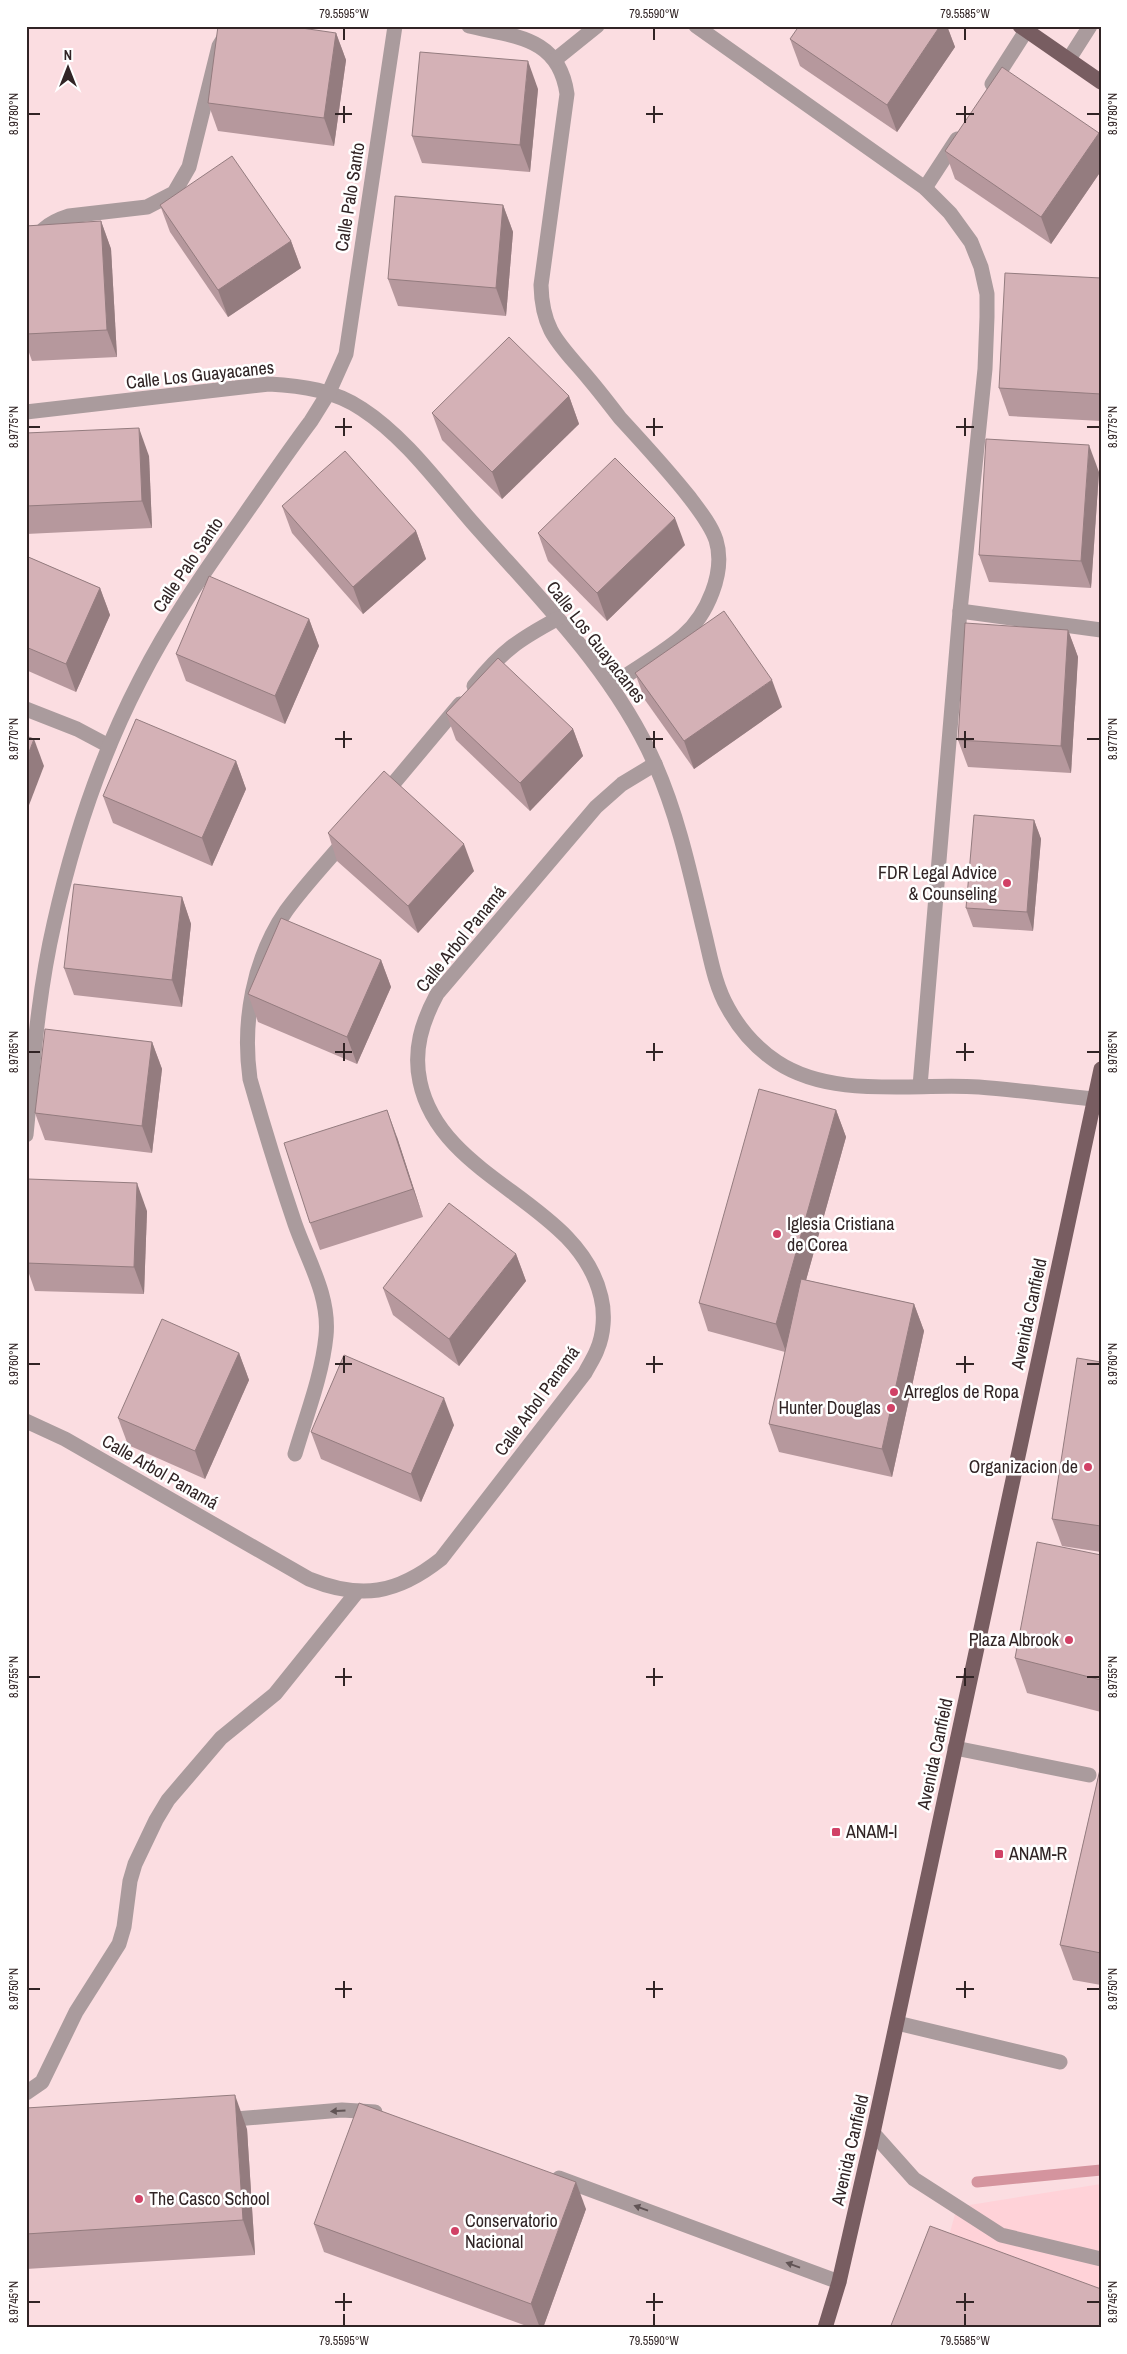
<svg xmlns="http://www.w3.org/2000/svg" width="1127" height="2354" font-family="'Archivo Narrow',sans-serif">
  <rect width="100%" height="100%" fill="#fbdde1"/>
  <polygon fill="#ffd2d8" points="1101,2184 1101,2328 916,2328 942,2261 957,2207"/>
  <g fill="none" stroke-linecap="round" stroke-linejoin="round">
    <polyline stroke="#d4949e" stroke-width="11" points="977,2182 1101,2170"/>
    <g stroke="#aa9b9d" stroke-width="15">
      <path d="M469,26C516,37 559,37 567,94L541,285C542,333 561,345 589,379C600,392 610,405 620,418C644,444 668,470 690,498C699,510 711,525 716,540C726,572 707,615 683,636C661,655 634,669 611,686"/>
      <polyline points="696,26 925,188 950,213 971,242 981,267 987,294 987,317 985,369 960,611 920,1086"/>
      <polyline points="556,59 597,26"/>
      <polyline points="1069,59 1090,26"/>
      <polyline points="992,84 1026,31"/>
      <polyline points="925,188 957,139"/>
      <path d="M26,252C38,232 47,223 69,216L147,207L174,193L189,167L219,46L231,26"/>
      <path d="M26,412L269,384C302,386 334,390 362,409C405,437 438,483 472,522C538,597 614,671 655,764C678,816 690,872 703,927C710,954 714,984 728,1008C740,1030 756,1048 777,1062C833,1099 913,1083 979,1087C1017,1090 1055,1095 1094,1099L1101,1097"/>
      <polyline points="960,611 1101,630"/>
      <path d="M474,686C502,651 518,640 557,619"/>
      <polyline points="26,709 77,729 109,746"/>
      <polyline points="383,796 460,704"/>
      <path d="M26,1135C33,1065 38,993 54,924C73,839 100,757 140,680C169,623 204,572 241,520C264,487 287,453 311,421L329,392L346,354L395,26"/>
      <path d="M26,1421L65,1439L309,1579C361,1600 397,1594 441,1559L585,1373C589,1365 594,1358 597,1350C604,1334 605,1313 601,1297C579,1201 441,1181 420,1082C413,1050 422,1022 437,994L596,807L622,784L655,764"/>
      <path d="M295,1454C306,1416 322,1376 326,1336C330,1296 308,1261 295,1224C279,1177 264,1128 250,1079C242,1022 253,959 286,911C304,886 327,862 347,838"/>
      <polyline points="955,1748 1089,1775"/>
      <polyline points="897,2023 1060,2062"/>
      <polyline points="26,2093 42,2082 76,2012 119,1944 124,1927 130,1881 135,1864 156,1820 168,1800 221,1738 275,1694 357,1592"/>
      <polyline points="224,2120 342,2110 375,2112"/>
      <polyline points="873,2133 914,2179 1001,2235 1101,2259"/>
      <polyline points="559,2178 839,2282"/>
    </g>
    <g stroke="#785d61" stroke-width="15">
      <polyline points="1020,26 1101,82"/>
      <polyline points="825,2328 839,2282 873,2133 1101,1069"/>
    </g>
  </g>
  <g fill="#b6989d">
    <polygon points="940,26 947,26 955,47 897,132 800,66 790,39"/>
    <polygon points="336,33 346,60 334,146 218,131 208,103"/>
    <polygon points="538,89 530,172 422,163 412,136"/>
    <polygon points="1099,133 1101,138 1101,171 1051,244 955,179 945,151"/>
    <polygon points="160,205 291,241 301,268 228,317 170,232"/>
    <polygon points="503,205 513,232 506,316 398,306 388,279"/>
    <polygon points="101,221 111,249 117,357 32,361 26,344 26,226"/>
    <polygon points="1101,278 1101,421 1009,416 999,388"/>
    <polygon points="569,396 579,424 502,499 442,440 432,413"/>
    <polygon points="26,433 149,456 152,528 26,534"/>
    <polygon points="1099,472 1091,588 989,582 979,555"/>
    <polygon points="282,506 416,531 426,559 363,614 292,533"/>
    <polygon points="538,533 685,545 607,621 548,561"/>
    <polygon points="26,556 100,588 110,615 76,692 26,670"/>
    <polygon points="309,619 319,646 285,724 186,681 176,654"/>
    <polygon points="1068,630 1078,657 1071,773 968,767 958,740"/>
    <polygon points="635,673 782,707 694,769 645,700"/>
    <polygon points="446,713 573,729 583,756 530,811 456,740"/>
    <polygon points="236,761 246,789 212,866 113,823 103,796"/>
    <polygon points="1034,820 1041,839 1033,931 973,927 966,908"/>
    <polygon points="328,833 474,871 418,933 337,861"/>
    <polygon points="182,897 191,924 182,1007 74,995 64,968"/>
    <polygon points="381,960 391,987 357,1064 258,1022 248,994"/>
    <polygon points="152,1042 162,1069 152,1153 45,1140 35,1113"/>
    <polygon points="836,1110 846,1137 806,1280 914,1304 924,1331 892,1477 779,1452 769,1424 785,1352 708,1331 699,1303"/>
    <polygon points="397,1137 423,1217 320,1250 310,1223"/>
    <polygon points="147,1211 144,1294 35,1291 26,1265 26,1240"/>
    <polygon points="516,1254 526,1281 459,1366 393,1315 383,1288"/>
    <polygon points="239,1353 249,1380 205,1479 128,1445 118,1418"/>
    <polygon points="1101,1362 1101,1552 1062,1546 1052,1519"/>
    <polygon points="454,1425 421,1502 321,1459 311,1432"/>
    <polygon points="1101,1555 1101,1712 1027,1693 1015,1658"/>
    <polygon points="1101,1765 1101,1985 1073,1980 1060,1945"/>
    <polygon points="26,2108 247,2129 255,2255 26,2269"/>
    <polygon points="586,2209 543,2328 532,2328 324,2252 314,2224"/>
  </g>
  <g fill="#947c7f">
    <polygon points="940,26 947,26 955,47 897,132 887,105"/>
    <polygon points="336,33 346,60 334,146 324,118"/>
    <polygon points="528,61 538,89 530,172 520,145"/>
    <polygon points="1099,133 1101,138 1101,171 1051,244 1041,217"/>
    <polygon points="503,205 513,232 506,316 496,288"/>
    <polygon points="101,221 111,249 117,357 107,330"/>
    <polygon points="291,241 301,268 228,317 218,290"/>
    <polygon points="569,396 579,424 502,499 492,472"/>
    <polygon points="139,428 149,456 152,528 142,501"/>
    <polygon points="1089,445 1099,472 1091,588 1081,561"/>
    <polygon points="675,518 685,545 607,621 597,593"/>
    <polygon points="416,531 426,559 363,614 353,587"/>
    <polygon points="100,588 110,615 76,692 66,664"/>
    <polygon points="309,619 319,646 285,724 275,696"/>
    <polygon points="1068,630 1078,657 1071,773 1061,746"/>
    <polygon points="772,680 782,707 694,769 684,741"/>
    <polygon points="573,729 583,756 530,811 520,783"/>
    <polygon points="34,739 44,766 26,813 26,760"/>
    <polygon points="236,761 246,789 212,866 202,838"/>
    <polygon points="1034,820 1041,839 1033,931 1027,912"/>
    <polygon points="464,844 474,871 418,933 408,906"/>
    <polygon points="182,897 191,924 182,1007 172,980"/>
    <polygon points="381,960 391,987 357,1064 347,1037"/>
    <polygon points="152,1042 162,1069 152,1153 142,1126"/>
    <polygon points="387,1110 397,1137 423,1217 413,1189"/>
    <polygon points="836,1110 846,1137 786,1352 776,1324"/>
    <polygon points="137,1183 147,1211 144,1294 134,1267"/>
    <polygon points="516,1254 526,1281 459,1366 449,1339"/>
    <polygon points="914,1304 924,1331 892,1477 882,1449"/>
    <polygon points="239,1353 249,1380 205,1479 195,1451"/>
    <polygon points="444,1398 454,1425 421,1502 411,1474"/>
    <polygon points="235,2095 247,2129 255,2255 243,2220"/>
    <polygon points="576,2182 586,2209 543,2328 540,2328 531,2304"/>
  </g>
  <g fill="#d4b1b6" stroke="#947c7f">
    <polygon points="218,26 288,26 336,33 324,118 208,103"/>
    <polygon points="799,26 940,26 887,105 790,39"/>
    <polygon points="420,52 528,61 520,145 412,136"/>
    <polygon points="1002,67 1099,133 1041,217 945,151"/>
    <polygon points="232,156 291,241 218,290 160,205"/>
    <polygon points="395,196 503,205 496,288 388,279"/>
    <polygon points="101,221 107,330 26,334 26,226"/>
    <polygon points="1005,273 1101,278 1101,394 999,388"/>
    <polygon points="509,337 569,396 492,472 432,413"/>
    <polygon points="139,428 142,501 26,506 26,433"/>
    <polygon points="986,439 1089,445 1081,561 979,555"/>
    <polygon points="345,451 416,531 353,587 282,506"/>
    <polygon points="615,458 675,518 597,593 538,533"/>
    <polygon points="26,556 100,588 66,664 26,647"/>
    <polygon points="209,576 309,619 275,696 176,654"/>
    <polygon points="724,611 772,680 684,741 635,673"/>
    <polygon points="965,623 1068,630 1061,746 958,740"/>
    <polygon points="498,658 573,729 520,783 446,713"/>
    <polygon points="136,719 236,761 202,838 103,796"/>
    <polygon points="26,736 34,739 26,760"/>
    <polygon points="384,771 464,844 408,906 328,833"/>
    <polygon points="974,815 1034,820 1027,912 966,908"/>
    <polygon points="74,884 182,897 172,980 64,968"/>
    <polygon points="281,918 381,960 347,1037 248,994"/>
    <polygon points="45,1029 152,1042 142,1126 35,1113"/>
    <polygon points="759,1089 836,1110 776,1324 699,1303"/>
    <polygon points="387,1110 413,1189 310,1223 284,1143"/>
    <polygon points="28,1179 137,1183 134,1267 26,1263"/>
    <polygon points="449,1203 516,1254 449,1339 383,1288"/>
    <polygon points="801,1279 914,1304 882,1449 769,1424"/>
    <polygon points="162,1319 239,1353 195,1451 118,1418"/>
    <polygon points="344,1355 444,1398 411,1474 311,1432"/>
    <polygon points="1077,1358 1101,1362 1101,1526 1052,1519"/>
    <polygon points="1037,1542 1101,1555 1101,1680 1015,1658"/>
    <polygon points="1101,1765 1101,1953 1060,1945"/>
    <polygon points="235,2095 243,2220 26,2234 26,2108"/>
    <polygon points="359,2103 576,2182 531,2304 314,2224"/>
    <polygon points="930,2226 1101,2289 1101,2328 890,2328"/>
  </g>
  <defs><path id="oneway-solid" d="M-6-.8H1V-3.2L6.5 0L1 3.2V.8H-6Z" transform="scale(1.25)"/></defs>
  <g fill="#615455">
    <use href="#oneway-solid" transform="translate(338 2111) rotate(177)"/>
    <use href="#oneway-solid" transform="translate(641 2208) rotate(-160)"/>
    <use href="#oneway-solid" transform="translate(793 2265) rotate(-160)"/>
  </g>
  <path fill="none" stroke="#312425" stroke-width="2" d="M344,28V40M654,28V40M965,28V40M344,106V123M654,106V123M965,106V123M28,114H40M335,114H352M646,114H663M956,114H974M1087,114H1100M344,418V436M654,418V436M965,418V436M28,427H40M335,427H352M646,427H663M956,427H974M1087,427H1100M344,731V748M654,731V748M965,731V748M28,739H40M335,739H352M646,739H663M956,739H974M1087,739H1100M344,1043V1061M654,1043V1061M965,1043V1061M28,1052H40M335,1052H352M646,1052H663M956,1052H974M1087,1052H1100M344,1356V1373M654,1356V1373M965,1356V1373M28,1364H40M335,1364H352M646,1364H663M956,1364H974M1087,1364H1100M344,1668V1686M654,1668V1686M965,1668V1686M28,1677H40M335,1677H352M646,1677H663M956,1677H974M1087,1677H1100M344,1981V1998M654,1981V1998M965,1981V1998M28,1989H40M335,1989H352M646,1989H663M956,1989H974M1087,1989H1100M344,2293V2311M654,2293V2311M965,2293V2311M28,2302H40M335,2302H352M646,2302H663M956,2302H974M1087,2302H1100M344,2314V2326M654,2314V2326M965,2314V2326"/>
  <g fill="#d14166" stroke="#fff" stroke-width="2">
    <circle cx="1007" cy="883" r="5"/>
    <circle cx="777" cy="1234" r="5"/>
    <circle cx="894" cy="1392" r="5"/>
    <circle cx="891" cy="1408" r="5"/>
    <circle cx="1088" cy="1467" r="5"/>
    <circle cx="1069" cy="1640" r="5"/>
    <rect x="831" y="1827" width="10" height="10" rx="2.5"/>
    <rect x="994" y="1849" width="10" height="10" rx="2.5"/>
    <circle cx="139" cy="2199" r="5"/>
    <circle cx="455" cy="2231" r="5"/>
  </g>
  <g text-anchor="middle" stroke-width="5" stroke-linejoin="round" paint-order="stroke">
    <g font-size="18" fill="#312425" stroke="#fff">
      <text transform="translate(350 197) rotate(-81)" y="6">Calle Palo Santo</text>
      <text transform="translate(200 375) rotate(-6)" y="6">Calle Los Guayacanes</text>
      <text transform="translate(188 565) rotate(-56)" y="6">Calle Palo Santo</text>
      <text transform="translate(596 642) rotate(52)" y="6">Calle Los Guayacanes</text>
      <text transform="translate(461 939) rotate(-51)" y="6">Calle Arbol Panamá</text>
      <text transform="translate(1029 1314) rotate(-78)" y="6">Avenida Canfield</text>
      <text transform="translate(537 1401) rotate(-54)" y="6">Calle Arbol Panamá</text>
      <text transform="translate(160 1472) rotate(30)" y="6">Calle Arbol Panamá</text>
      <text transform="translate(935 1754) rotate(-78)" y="6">Avenida Canfield</text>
      <text transform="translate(850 2150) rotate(-77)" y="6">Avenida Canfield</text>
    </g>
    <g font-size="18" fill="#312425" stroke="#fff" text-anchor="start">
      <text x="997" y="879" text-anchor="end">FDR Legal Advice<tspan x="997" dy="21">&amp; Counseling</tspan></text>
      <text x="787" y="1230">Iglesia Cristiana<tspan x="787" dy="21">de Corea</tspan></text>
      <text x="904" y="1398">Arreglos de Ropa</text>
      <text x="881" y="1414" text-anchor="end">Hunter Douglas</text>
      <text x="1078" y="1473" text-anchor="end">Organizacion de</text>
      <text x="1059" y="1646" text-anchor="end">Plaza Albrook</text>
      <text x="846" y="1838">ANAM-I</text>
      <text x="1009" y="1860">ANAM-R</text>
      <text x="149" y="2205">The Casco School</text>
      <text x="465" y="2227">Conservatorio<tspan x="465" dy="21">Nacional</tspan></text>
    </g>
  </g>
  <rect width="1127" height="2354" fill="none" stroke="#ffffff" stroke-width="55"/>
  <g transform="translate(68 68)" stroke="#ffffff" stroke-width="4" paint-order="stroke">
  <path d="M0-4L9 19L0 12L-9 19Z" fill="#312425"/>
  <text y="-8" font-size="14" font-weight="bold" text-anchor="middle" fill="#312425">N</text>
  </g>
  <rect x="28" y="28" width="1072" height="2298" fill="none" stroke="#312425" stroke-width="2"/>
  <g font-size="12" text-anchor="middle" fill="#312425">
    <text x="344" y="18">79.5595°W</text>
    <text x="654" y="18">79.5590°W</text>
    <text x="965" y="18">79.5585°W</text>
    <text transform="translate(14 114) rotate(-90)" y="4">8.9780°N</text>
    <text transform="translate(1113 114) rotate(-90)" y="4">8.9780°N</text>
    <text transform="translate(14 427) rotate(-90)" y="4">8.9775°N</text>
    <text transform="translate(1113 427) rotate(-90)" y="4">8.9775°N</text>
    <text transform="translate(14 739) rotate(-90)" y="4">8.9770°N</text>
    <text transform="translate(1113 739) rotate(-90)" y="4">8.9770°N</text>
    <text transform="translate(14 1052) rotate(-90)" y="4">8.9765°N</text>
    <text transform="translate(1113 1052) rotate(-90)" y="4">8.9765°N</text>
    <text transform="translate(14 1364) rotate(-90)" y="4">8.9760°N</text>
    <text transform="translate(1113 1364) rotate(-90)" y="4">8.9760°N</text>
    <text transform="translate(14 1677) rotate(-90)" y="4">8.9755°N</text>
    <text transform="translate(1113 1677) rotate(-90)" y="4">8.9755°N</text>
    <text transform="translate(14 1989) rotate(-90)" y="4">8.9750°N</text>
    <text transform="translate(1113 1989) rotate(-90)" y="4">8.9750°N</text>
    <text transform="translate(14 2302) rotate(-90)" y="4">8.9745°N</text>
    <text transform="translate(1113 2302) rotate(-90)" y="4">8.9745°N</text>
    <text x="344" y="2345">79.5595°W</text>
    <text x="654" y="2345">79.5590°W</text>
    <text x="965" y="2345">79.5585°W</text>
  </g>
</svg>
